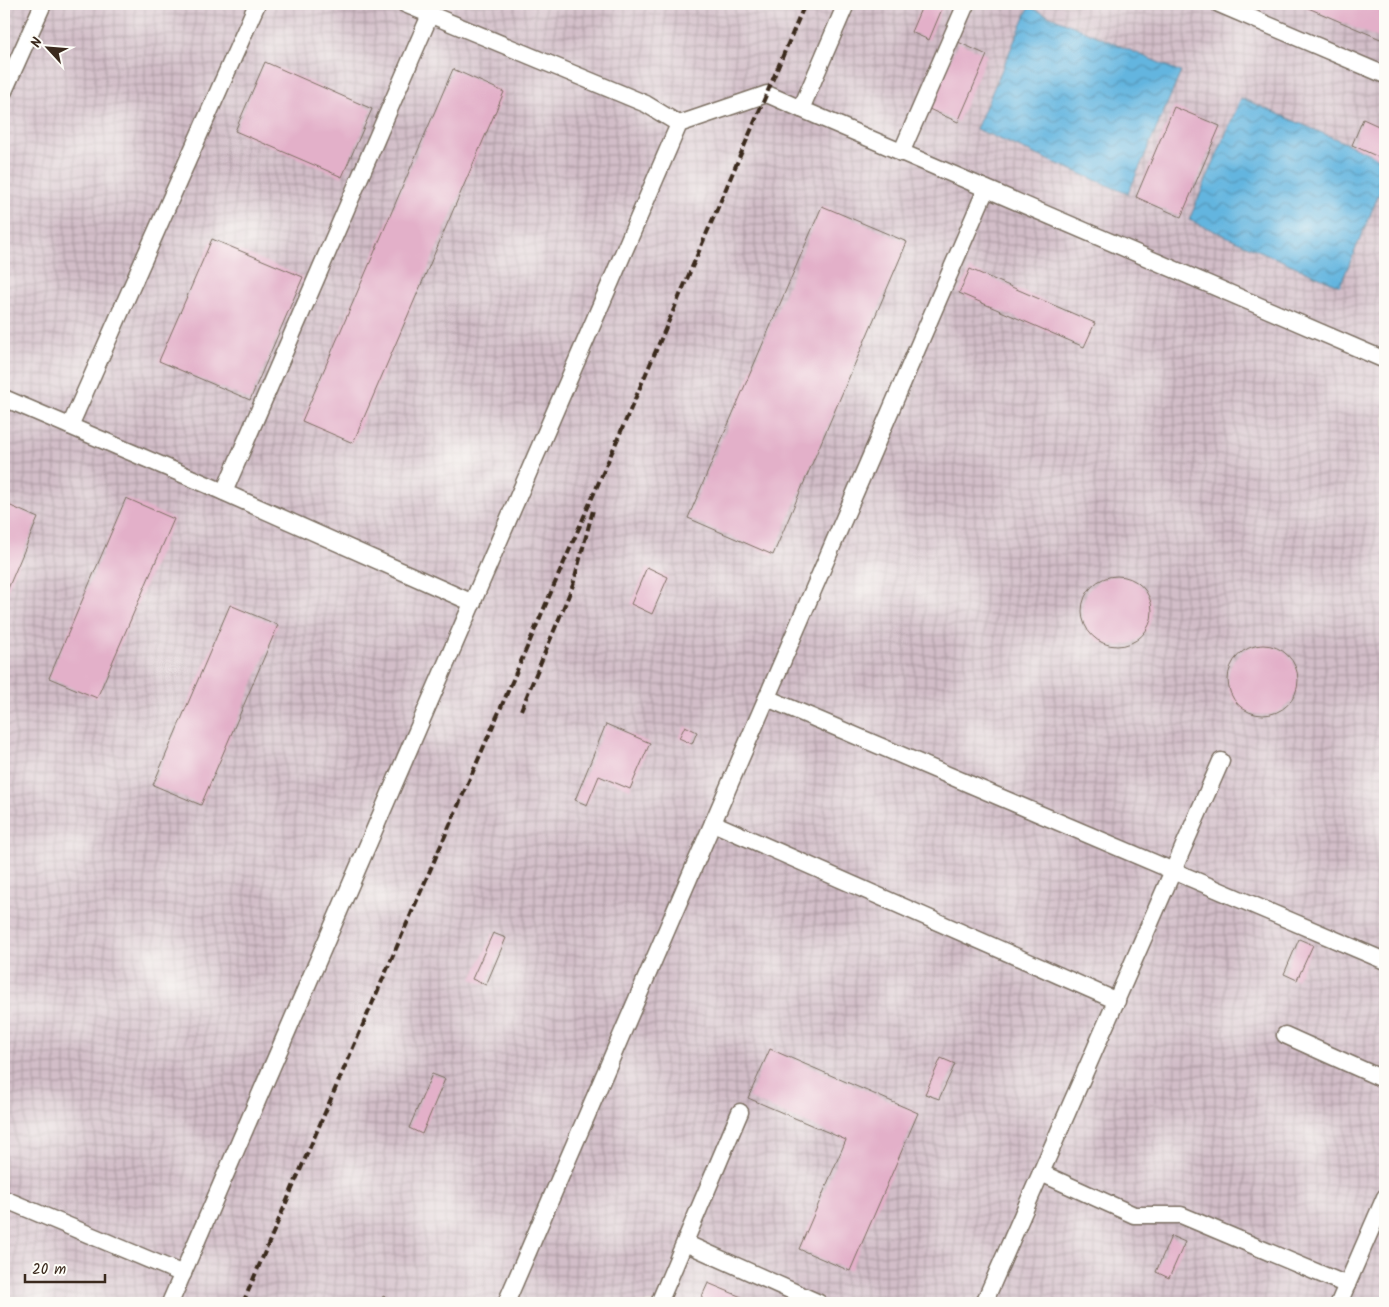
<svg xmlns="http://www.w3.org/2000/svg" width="1389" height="1307" font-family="Kalam,sans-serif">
  <defs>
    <pattern id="industrial-grid" width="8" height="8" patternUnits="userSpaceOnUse" patternTransform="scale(1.25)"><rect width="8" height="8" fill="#d2bdc8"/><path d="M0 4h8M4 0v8" fill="none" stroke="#ac9aa2"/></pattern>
    <pattern id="water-waves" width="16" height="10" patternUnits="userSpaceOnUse" patternTransform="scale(1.25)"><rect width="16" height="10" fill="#64b5df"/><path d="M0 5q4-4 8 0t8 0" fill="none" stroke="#5493b4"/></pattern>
  </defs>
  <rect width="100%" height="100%" fill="#fdfcf7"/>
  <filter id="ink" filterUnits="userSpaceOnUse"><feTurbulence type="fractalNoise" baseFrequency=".02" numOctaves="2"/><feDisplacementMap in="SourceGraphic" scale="10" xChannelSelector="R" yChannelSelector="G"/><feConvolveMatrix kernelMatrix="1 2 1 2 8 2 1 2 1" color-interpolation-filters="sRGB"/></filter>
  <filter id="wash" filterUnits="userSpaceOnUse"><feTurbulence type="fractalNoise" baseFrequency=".0096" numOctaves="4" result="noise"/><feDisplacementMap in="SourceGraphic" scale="20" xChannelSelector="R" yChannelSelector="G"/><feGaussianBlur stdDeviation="1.12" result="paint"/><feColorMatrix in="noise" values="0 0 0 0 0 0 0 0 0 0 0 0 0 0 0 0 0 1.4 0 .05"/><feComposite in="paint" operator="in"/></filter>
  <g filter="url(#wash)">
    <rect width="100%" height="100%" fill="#f4f0df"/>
    <rect fill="url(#industrial-grid)" x="4" y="4" width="1381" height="1299"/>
    <g fill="url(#water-waves)" stroke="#50707e">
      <polygon points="1029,7 1181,72 1128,194 976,129"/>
      <polygon points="1241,98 1385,160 1385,180 1340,286 1189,220"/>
    </g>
    <g id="blocks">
      <g fill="#e3b0c9">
        <polygon points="923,4 944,4 929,40 911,32"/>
        <polygon points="1299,4 1385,4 1385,41"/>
        <polygon points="958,42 987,55 958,122 929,109"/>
        <polygon points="265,62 372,109 342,177 235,131"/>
        <polygon points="453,69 504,92 353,443 302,421"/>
        <polygon points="1174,107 1220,126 1181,217 1136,197"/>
        <polygon points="1363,119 1385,129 1385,160 1352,145"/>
        <polygon points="822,206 907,242 773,555 688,518"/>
        <polygon points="212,239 303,277 250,400 159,361"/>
        <polygon points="970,269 1095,323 1084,347 959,293"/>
        <polygon points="126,498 174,519 97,698 49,678"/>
        <polygon points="4,503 38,518 4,598"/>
        <polygon points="647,567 668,577 652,614 631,604"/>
        <circle cx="1117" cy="611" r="35"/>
        <polygon points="230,605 278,625 201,805 153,785"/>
        <circle cx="1263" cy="680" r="35"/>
        <polygon points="606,724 650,743 630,789 599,776 587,805 575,800"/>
        <polygon points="685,726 697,732 692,744 679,738"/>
        <polygon points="493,933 506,938 486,985 472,979"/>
        <polygon points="1299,939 1313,945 1297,980 1284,974"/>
        <polygon points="770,1049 918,1113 850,1271 799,1249 846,1140 748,1098"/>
        <polygon points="941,1058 955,1064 939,1099 925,1094"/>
        <polygon points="432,1074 445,1079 422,1134 409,1128"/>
        <polygon points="1171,1236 1185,1242 1169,1278 1156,1272"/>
        <polygon points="708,1283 756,1303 699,1303"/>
        <polygon points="383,1296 400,1303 380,1303"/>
      </g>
    </g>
  </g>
  <g filter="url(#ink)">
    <use href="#blocks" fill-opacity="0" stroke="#7c6f62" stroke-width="1"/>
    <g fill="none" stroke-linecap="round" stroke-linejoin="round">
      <g stroke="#7c6f62" stroke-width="19">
        <g id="lane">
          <polyline points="405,4 646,104 679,124"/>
          <polyline points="1219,4 1385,75"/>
          <polyline points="4,91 43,4"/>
          <polyline points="801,109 1385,360"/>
          <polyline points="901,153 966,4"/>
          <polyline points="4,398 210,486 473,603"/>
          <polyline points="70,426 257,4"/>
          <polyline points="224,492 430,15"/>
          <polyline points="767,698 1385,961"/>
          <polyline points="713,823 1117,1001"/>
          <polyline points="1285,1035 1385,1080"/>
          <polyline points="1041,1173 1134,1215 1181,1215 1347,1285"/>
          <polyline points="4,1199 183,1274"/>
          <polyline points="685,1243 819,1303"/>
          <polyline points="170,1303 679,124 767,94 801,109 846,4"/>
          <polyline points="506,1303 986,189"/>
          <polyline points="659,1303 740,1112"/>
          <polyline points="984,1303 1221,761"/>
          <polyline points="1339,1303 1385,1197"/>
        </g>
      </g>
      <use href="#lane" stroke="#fff" stroke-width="16"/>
      <g stroke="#3b2a1e" stroke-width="4" stroke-dasharray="8 4" stroke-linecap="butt">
        <polyline points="521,710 573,585 593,510"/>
        <path d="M243,1303C429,869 620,438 805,4"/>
      </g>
    </g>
  </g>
  <rect width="1389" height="1307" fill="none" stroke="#fdfcf7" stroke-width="20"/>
  <g transform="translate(48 48) rotate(296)" stroke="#fdfcf7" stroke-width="4" paint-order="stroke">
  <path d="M0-4L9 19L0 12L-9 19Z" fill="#3b2a1e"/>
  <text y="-8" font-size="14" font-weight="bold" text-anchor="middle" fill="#3b2a1e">N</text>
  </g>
  <path d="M25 1274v8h80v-8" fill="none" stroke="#3b2a1e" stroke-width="2.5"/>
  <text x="32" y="1274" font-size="15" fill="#3b2a1e" stroke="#fdfcf7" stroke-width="4" paint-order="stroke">20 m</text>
</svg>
